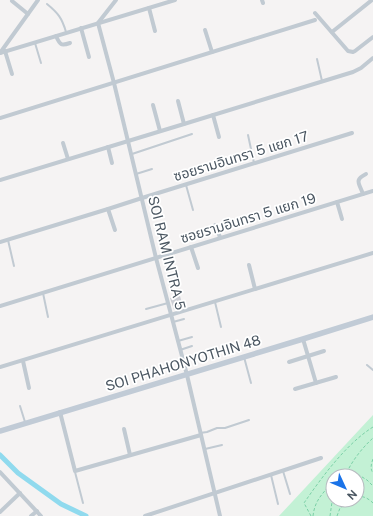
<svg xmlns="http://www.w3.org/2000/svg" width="373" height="516" font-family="'Public Sans','Noto Sans Thai',sans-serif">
  <rect width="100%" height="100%" fill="#f5f3f3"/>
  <path fill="#c3f1d5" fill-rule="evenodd" d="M373,415V516H279ZM333,476H357V500H333Z"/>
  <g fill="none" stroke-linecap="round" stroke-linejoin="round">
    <polyline stroke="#90daee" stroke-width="5" points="0,455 18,473 61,504 86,516"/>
  </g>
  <polygon fill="#cdcfd5" points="180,296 183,307 174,310 170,298"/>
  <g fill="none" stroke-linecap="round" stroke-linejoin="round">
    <g stroke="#7ad0a6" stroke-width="1" stroke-dasharray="3 2" stroke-linecap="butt">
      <path d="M373,459C371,464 370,469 373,473"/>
      <path d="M338,476L339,475L346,474C352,461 362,448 373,438"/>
      <polyline points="350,476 354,472 367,480 373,486"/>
      <path d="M357,497C363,495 369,499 373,503"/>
      <path d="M311,516L304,503C322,477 346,444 373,427"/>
      <path d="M313,516C315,499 323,494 333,481"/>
      <polyline points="330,516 332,502 333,500"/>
      <polyline points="337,516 340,508 350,500"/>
    </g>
    <g stroke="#c1cad2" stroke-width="2">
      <path d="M47,4C58,13 62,18 66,32"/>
      <polyline points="35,43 41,63"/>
      <polyline points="317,59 322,81"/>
      <polyline points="248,135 254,163"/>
      <polyline points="132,154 192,134"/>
      <polyline points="136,174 152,169"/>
      <polyline points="186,185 193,210"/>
      <polyline points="8,240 14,266"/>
      <polyline points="43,293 48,317"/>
      <polyline points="215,302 221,327"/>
      <polyline points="146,309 168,303"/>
      <polyline points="173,322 184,319"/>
      <polyline points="178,341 192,337"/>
      <polyline points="180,350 192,346"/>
      <polyline points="244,357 251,383"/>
      <polyline points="367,365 373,370"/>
      <polyline points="20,406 25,422"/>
      <polyline points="200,433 207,432 217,428 225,428 249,420"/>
      <polyline points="205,449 222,445"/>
      <polyline points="283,471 290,494"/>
      <polyline points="75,472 83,503"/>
      <polyline points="271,475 278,504"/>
    </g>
    <g stroke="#c1cad2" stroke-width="4">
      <polyline points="116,0 98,23 114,83 156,258 168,303 187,375 220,516"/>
      <polyline points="262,0 263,3"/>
      <polyline points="12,1 28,14"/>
      <polyline points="149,8 155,31"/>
      <polyline points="315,13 348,51 353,52 355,51 373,37"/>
      <polyline points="81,28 89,57"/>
      <polyline points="205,30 212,52"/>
      <polyline points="332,32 372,0"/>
      <path d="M56,36C60,45 61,46 70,43"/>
      <polyline points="5,51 12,74"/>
      <polyline points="0,53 175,0"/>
      <polyline points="0,53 38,0"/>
      <polyline points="178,101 184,124"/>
      <polyline points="153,105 160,131"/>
      <polyline points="213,115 219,137"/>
      <polyline points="0,118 315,20"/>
      <polyline points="63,143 68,159"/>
      <polyline points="108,147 112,163"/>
      <polyline points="0,180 184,124 353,72 361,68 373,58"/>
      <path d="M363,194C359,183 354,180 366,174"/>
      <polyline points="337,202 342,219"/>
      <polyline points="108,209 115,230"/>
      <polyline points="215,225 220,237"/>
      <polyline points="0,242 108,209 142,198 352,133"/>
      <polyline points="191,247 198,268"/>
      <polyline points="249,265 255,289"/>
      <polyline points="0,306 373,191"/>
      <polyline points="303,339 316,383"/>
      <polyline points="23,361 29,388"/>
      <polyline points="289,362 324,351"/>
      <polyline points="0,367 373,253"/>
      <polyline points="295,389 336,377"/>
      <polyline points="60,412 75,471 201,435"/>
      <polyline points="124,429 130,455"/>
      <polyline points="0,472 41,516"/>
      <polyline points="0,512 20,493"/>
      <polyline points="31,516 37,511"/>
      <polyline points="145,516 321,458"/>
    </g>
    <polyline stroke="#c1cbd6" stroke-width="5.5" points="0,431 303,339 373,317"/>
  </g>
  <g text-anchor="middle" stroke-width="3.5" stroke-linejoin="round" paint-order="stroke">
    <g font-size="14" fill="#4a5661" stroke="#fff">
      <text transform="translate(241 156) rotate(-17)" y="5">ซอยรามอินทรา 5 แยก 17</text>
      <text transform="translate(248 218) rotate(-17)" y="5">ซอยรามอินทรา 5 แยก 19</text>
      <text transform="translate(167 253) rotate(76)" y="5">SOI RAM INTRA 5</text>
      <text transform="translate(183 363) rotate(-17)" y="5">SOI PHAHONYOTHIN 48</text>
    </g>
  </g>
  <g transform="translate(345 488) rotate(134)"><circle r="19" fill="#ffffff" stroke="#b7bbc0"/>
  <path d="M0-3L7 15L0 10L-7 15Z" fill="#1a73e8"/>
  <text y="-6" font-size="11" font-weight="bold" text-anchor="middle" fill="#4a5661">N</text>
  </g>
</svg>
